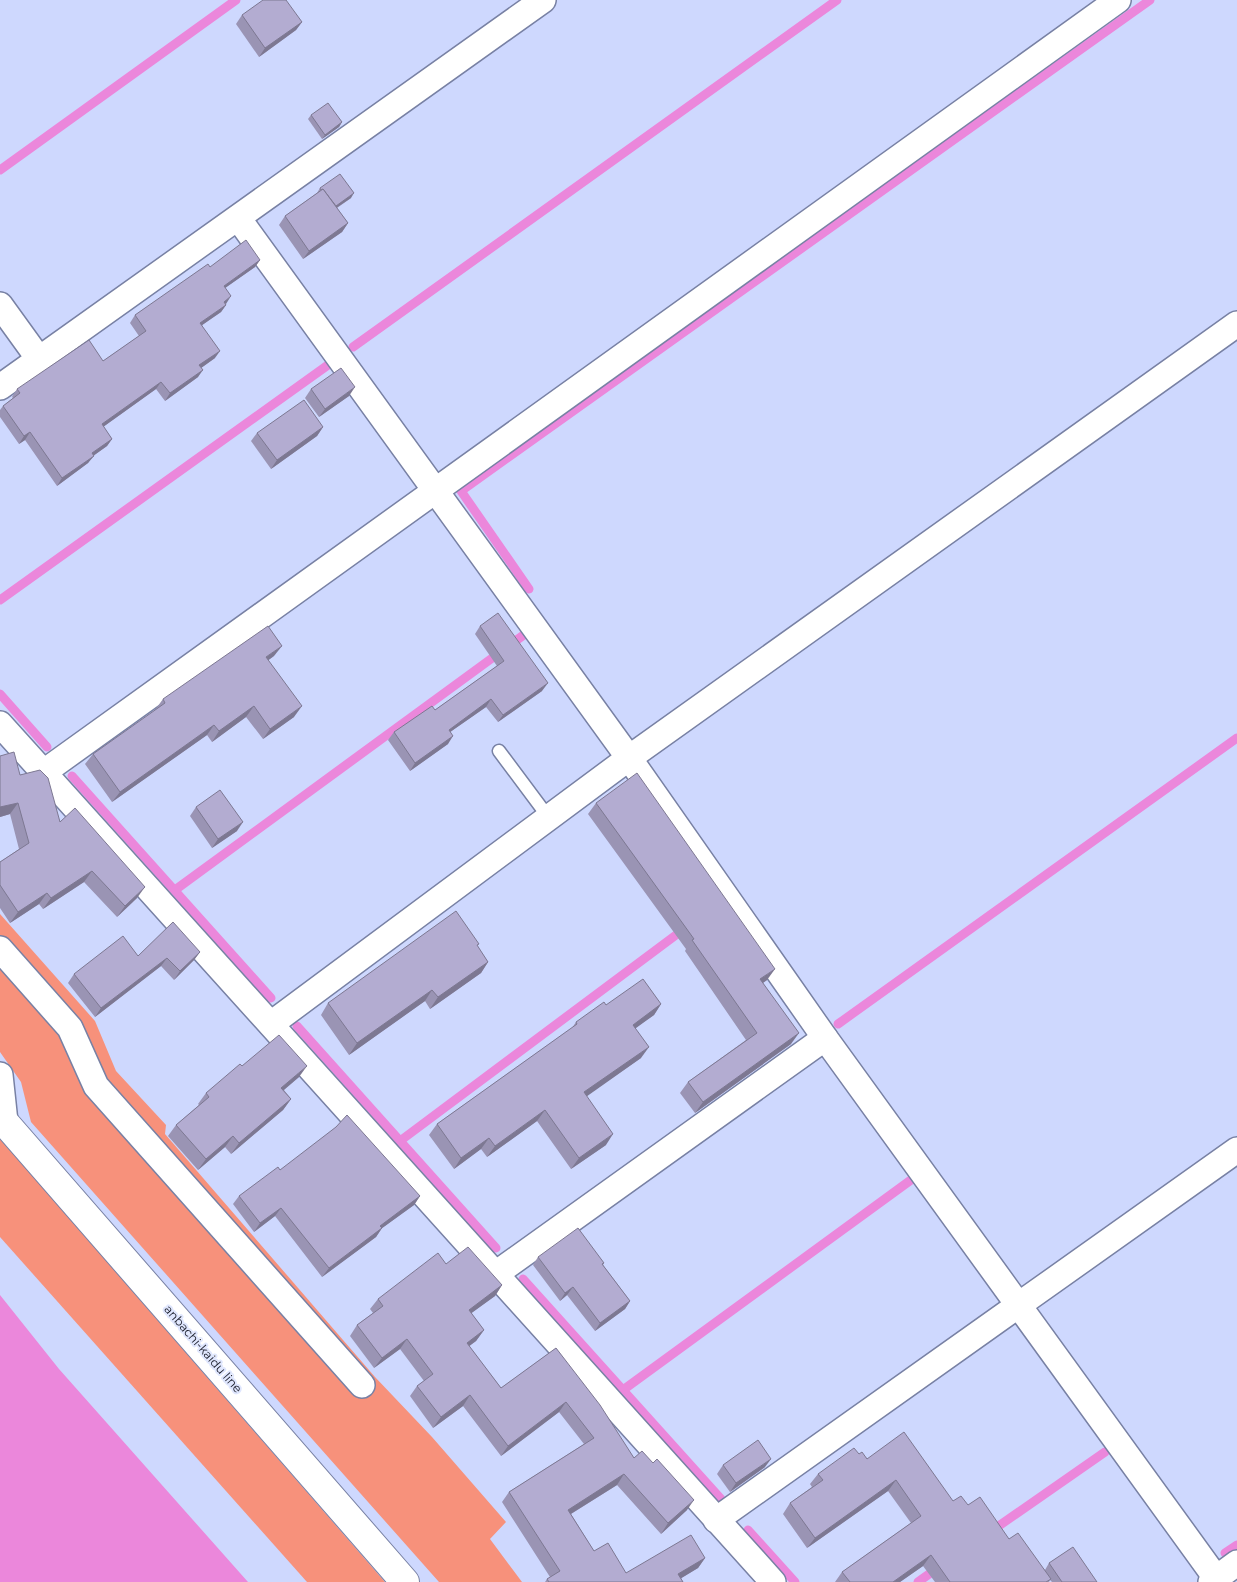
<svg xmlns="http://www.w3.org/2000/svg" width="1237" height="1582" font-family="Montserrat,sans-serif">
  <rect width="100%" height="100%" fill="#ced8fe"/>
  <g fill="#f7917b">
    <polygon points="0,914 95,1021 116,1071 166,1125 165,1134 375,1377 432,1437 506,1522 490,1539 522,1582 439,1582 31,1122 21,1082 0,1052 0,959 98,1073 76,1023 0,936"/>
    <polygon points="0,1139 3,1142 385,1582 307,1582 0,1237"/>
  </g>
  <polygon fill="#eb87db" points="0,1295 59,1369 248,1582 0,1582"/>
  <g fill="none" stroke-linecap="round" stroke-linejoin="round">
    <g stroke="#eb87db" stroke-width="9">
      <polyline points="0,170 236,0"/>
      <polyline points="353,347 837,0"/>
      <polyline points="529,589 461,491 1150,0"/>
      <polyline points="0,600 328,365"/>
      <polyline points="0,694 47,747"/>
      <polyline points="72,776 271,998"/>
      <polyline points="175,890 525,634"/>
      <polyline points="838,1024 1237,738"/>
      <polyline points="297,1026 496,1248"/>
      <polyline points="400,1141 684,929"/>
      <polyline points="523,1279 721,1499"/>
      <polyline points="623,1390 915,1177 911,1171"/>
      <polyline points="748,1530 795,1582"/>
      <polyline points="990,1532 1105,1452"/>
      <polyline points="1225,1553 1237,1545"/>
      <polyline points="918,1582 939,1567"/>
    </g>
    <g stroke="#7881a4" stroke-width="15">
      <polyline id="service" points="499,751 549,818"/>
    </g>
    <g stroke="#7881a4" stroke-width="28">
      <g id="minor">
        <polyline points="238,218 629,758 825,1038 1216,1578"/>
        <polyline points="0,305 39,359"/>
        <polyline points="0,387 543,0"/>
        <polyline points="0,724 773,1582"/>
        <polyline points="44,772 1118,0"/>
        <polyline points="0,949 70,1028 96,1086 362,1385"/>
        <polyline points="271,1024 629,758 1237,324"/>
        <polyline points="0,1075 5,1122"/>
        <polyline points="497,1273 825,1038"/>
        <polyline points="716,1520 1237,1150"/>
        <polyline points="1211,1582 1237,1563"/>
      </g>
    </g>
    <g stroke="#7881a4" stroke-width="30">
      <polyline id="secondary" points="0,1117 405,1582"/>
    </g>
    <use href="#service" stroke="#fff" stroke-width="12"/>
    <use href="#minor" stroke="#fff" stroke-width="25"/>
    <use href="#secondary" stroke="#fff" stroke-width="28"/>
  </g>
  <g fill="#9a94b4">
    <polygon points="242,15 302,22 296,30 259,57 236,24"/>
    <polygon points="311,115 342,122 339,127 322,139 308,119"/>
    <polygon points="320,188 351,198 337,208 348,223 342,232 303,259 279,225 285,216 317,193"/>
    <polygon points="260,260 255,267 225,288 226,305 221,312 202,325 215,358 201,368 198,377 165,401 156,389 103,427 112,439 107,446 93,456 88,463 57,486 25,440 19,444 0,417 0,410 3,406 13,398 12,397 17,389 103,361 139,336 130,323 135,315 210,267"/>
    <polygon points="311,389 349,396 319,417 305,398"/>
    <polygon points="323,427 317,436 271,469 251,441 257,433"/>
    <polygon points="480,626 542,691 498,722 486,707 450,732 448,744 410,771 388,740 394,732 435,710 497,666 475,634"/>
    <polygon points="274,656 268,660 294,717 263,739 246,717 212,742 207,735 112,802 85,764 93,754 155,710 163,699"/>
    <polygon points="0,756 20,775 60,822 137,898 117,917 84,882 43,909 39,904 10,923 0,908 0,862 19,849 10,814 0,817"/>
    <polygon points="596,803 767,980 763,983 791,1044 695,1113 680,1093 688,1082 746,1040 685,951 686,949 588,814"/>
    <polygon points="196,807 237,831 212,848 190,816"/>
    <polygon points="477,946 488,962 481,973 430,1009 425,1001 349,1055 321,1015 328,1003"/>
    <polygon points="200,952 194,960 174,980 161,966 95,1017 68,983 74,974 138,956"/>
    <polygon points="661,1004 654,1015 635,1028 641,1058 586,1096 606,1145 571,1169 537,1121 487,1157 481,1149 454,1169 429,1135 437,1124 572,1028 576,1022 606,1005"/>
    <polygon points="242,1066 299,1077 284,1090 291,1099 283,1110 231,1154 225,1147 198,1170 168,1136 176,1125 199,1105 198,1104 206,1093"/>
    <polygon points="280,1170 420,1196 414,1205 382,1228 376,1237 322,1277 275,1216 254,1232 233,1204 239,1196"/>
    <polygon points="538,1257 604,1263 603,1265 630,1301 625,1309 595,1331 567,1295 560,1301 533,1265"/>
    <polygon points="446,1264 502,1285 495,1296 471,1313 484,1330 476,1341 469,1346 501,1388 556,1348 634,1458 687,1510 661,1534 617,1485 571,1514 594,1551 626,1573 705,1558 698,1568 681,1578 683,1582 545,1582 547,1579 550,1577 502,1502 509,1492 584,1444 559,1412 501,1456 463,1406 433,1428 410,1396 417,1386 424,1381 400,1349 374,1368 350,1336 357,1325 373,1313 370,1309 378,1299"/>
    <polygon points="859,1454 953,1501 968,1505 1009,1539 1045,1570 1049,1563 1097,1582 1052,1582 1050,1580 1049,1582 935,1582 923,1566 900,1582 835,1582 842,1572 911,1523 888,1491 807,1548 783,1514 790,1503 812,1487 810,1484 818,1474"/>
    <polygon points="723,1465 765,1467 730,1492 717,1474"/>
  </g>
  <g fill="#7d7892">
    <polygon points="302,22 296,30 259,57 265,48"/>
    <polygon points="342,122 339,127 322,139 325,135"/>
    <polygon points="354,193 351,198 330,212 333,208"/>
    <polygon points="348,223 342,232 303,259 309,251"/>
    <polygon points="260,260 255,267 218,293 224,286"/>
    <polygon points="231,296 226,304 224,302"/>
    <polygon points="226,305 221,312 195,330 200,323"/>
    <polygon points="220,351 215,358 194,373 199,365"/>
    <polygon points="203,370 198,377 165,401 170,393"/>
    <polygon points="161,382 156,389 96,432 102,424"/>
    <polygon points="355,387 349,396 319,417 325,409"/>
    <polygon points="323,427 317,436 271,469 277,460"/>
    <polygon points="30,432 25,440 19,444 24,436"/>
    <polygon points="112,439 107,446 86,461 92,453"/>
    <polygon points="94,456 88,463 57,486 62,478"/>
    <polygon points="282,646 274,656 259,667 266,657"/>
    <polygon points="548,683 542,691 498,722 503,715"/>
    <polygon points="491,699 486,707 443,737 449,730"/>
    <polygon points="254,706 246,717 212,742 219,731"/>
    <polygon points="302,706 294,717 263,739 270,729"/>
    <polygon points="214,725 207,735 112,802 120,792"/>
    <polygon points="453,736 448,744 410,771 415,763"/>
    <polygon points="18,803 10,814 0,817 0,807"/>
    <polygon points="243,822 237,831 212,848 218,839"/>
    <polygon points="92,871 84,882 43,909 51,898"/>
    <polygon points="145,887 137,898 117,917 125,906"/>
    <polygon points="47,893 39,904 10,923 18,912"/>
    <polygon points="200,952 194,960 174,980 180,971"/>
    <polygon points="167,958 161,966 95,1017 101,1008"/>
    <polygon points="488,962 481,973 430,1009 438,997"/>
    <polygon points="775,969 767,980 753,990 760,979"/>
    <polygon points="432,990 425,1001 349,1055 357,1043"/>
    <polygon points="661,1004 654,1015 625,1036 633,1025"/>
    <polygon points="799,1033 791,1044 695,1113 703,1102"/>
    <polygon points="649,1047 641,1058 576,1104 584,1092"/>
    <polygon points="307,1066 299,1077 273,1099 281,1088"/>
    <polygon points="291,1099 283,1110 231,1154 239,1143"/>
    <polygon points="545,1110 537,1121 487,1157 495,1146"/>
    <polygon points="613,1134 606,1145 571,1169 579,1158"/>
    <polygon points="233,1136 225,1147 198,1170 206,1159"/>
    <polygon points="489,1138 481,1149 454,1169 461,1158"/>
    <polygon points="420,1196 414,1205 374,1234 380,1226"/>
    <polygon points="281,1208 275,1216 254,1232 260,1223"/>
    <polygon points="382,1228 376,1237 322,1277 329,1268"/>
    <polygon points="502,1285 495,1296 462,1320 469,1310"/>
    <polygon points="573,1287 567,1295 560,1301 565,1293"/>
    <polygon points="630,1301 625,1309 595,1331 600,1323"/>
    <polygon points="484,1330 476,1341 460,1353 467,1343"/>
    <polygon points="407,1339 400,1349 374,1368 382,1358"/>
    <polygon points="470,1395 463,1406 433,1428 441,1417"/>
    <polygon points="566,1402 559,1412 501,1456 508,1446"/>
    <polygon points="771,1459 765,1467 730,1492 736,1483"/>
    <polygon points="624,1474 617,1485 561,1520 568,1510"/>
    <polygon points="896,1480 888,1491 807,1548 815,1538"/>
    <polygon points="694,1500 687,1510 661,1534 668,1523"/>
    <polygon points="931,1555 923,1566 900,1582 893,1582"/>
    <polygon points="705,1558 698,1568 675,1582 678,1574"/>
  </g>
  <g fill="#b3acd1" stroke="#7d7892">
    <polygon points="263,0 286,0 302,22 265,48 242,15"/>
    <polygon points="328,103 342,122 325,135 311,115"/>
    <polygon points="340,174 354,193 336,206 323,189 321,190 320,188"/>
    <polygon points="323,189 348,223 309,251 285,216"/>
    <polygon points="246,240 260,260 224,286 231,296 224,302 226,305 200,323 220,351 199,365 203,370 170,393 161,382 102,424 112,439 92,453 94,456 62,478 30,432 24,436 3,406 20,393 17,389 89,340 103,361 146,331 135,315 208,264 210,267"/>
    <polygon points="341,368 355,387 325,409 311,389"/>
    <polygon points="304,400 323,427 277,460 257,433"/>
    <polygon points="498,613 548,683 503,715 491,699 449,730 453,736 415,763 394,732 432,706 435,710 504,661 480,626"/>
    <polygon points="268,626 282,646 266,657 302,706 270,729 254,706 219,731 214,725 120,792 93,754 165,703 163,699"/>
    <polygon points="14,752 20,775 40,770 48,778 60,822 75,808 145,887 125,906 92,871 51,898 47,893 18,912 0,885 0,862 29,843 18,803 0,807 0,756"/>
    <polygon points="637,773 775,969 760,979 799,1033 703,1102 688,1082 757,1033 692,940 694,939 596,803"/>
    <polygon points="220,790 243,822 218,839 196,807"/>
    <polygon points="456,911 479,944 477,945 488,962 438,997 432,990 357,1043 328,1003"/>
    <polygon points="173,922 200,952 180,971 167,958 101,1008 74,974 123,936 138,956"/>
    <polygon points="643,979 661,1004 633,1025 649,1047 584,1092 613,1134 579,1158 545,1110 495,1146 489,1138 461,1158 437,1124 577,1024 576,1022 604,1002 606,1005"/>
    <polygon points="279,1035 307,1066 281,1088 291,1099 239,1143 233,1136 206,1159 176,1125 209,1097 206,1093 240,1064 242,1066"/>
    <polygon points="347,1115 420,1196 380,1226 382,1228 329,1268 281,1208 260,1223 239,1196 278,1167 280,1170 336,1127"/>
    <polygon points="578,1228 604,1263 602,1264 630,1301 600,1323 573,1287 565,1293 538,1257"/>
    <polygon points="468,1247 502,1285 469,1310 484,1330 467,1343 501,1388 556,1348 600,1405 634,1458 642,1451 653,1463 657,1459 694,1500 668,1523 624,1474 568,1510 594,1551 608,1543 626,1573 691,1535 705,1558 678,1574 683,1582 549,1582 547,1579 560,1571 509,1492 594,1438 566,1402 508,1446 470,1395 441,1417 417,1386 433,1374 407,1339 382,1358 357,1325 383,1306 378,1299 438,1253 446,1264"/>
    <polygon points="904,1432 953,1501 961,1496 968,1505 980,1497 1009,1539 1018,1533 1051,1579 1046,1582 950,1582 931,1555 893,1582 850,1582 842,1572 921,1516 896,1480 815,1538 790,1503 823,1480 818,1474 854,1448 859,1454 862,1452 867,1459"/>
    <polygon points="758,1440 771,1459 736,1483 723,1465"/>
    <polygon points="1073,1547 1097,1582 1062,1582 1049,1563"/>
  </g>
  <g text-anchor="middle" stroke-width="4" stroke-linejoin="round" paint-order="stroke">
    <g font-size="12" fill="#171a27" stroke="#dfe6fd">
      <text transform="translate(203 1349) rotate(49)" y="4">anbachi-kaidu line</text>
    </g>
  </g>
</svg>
